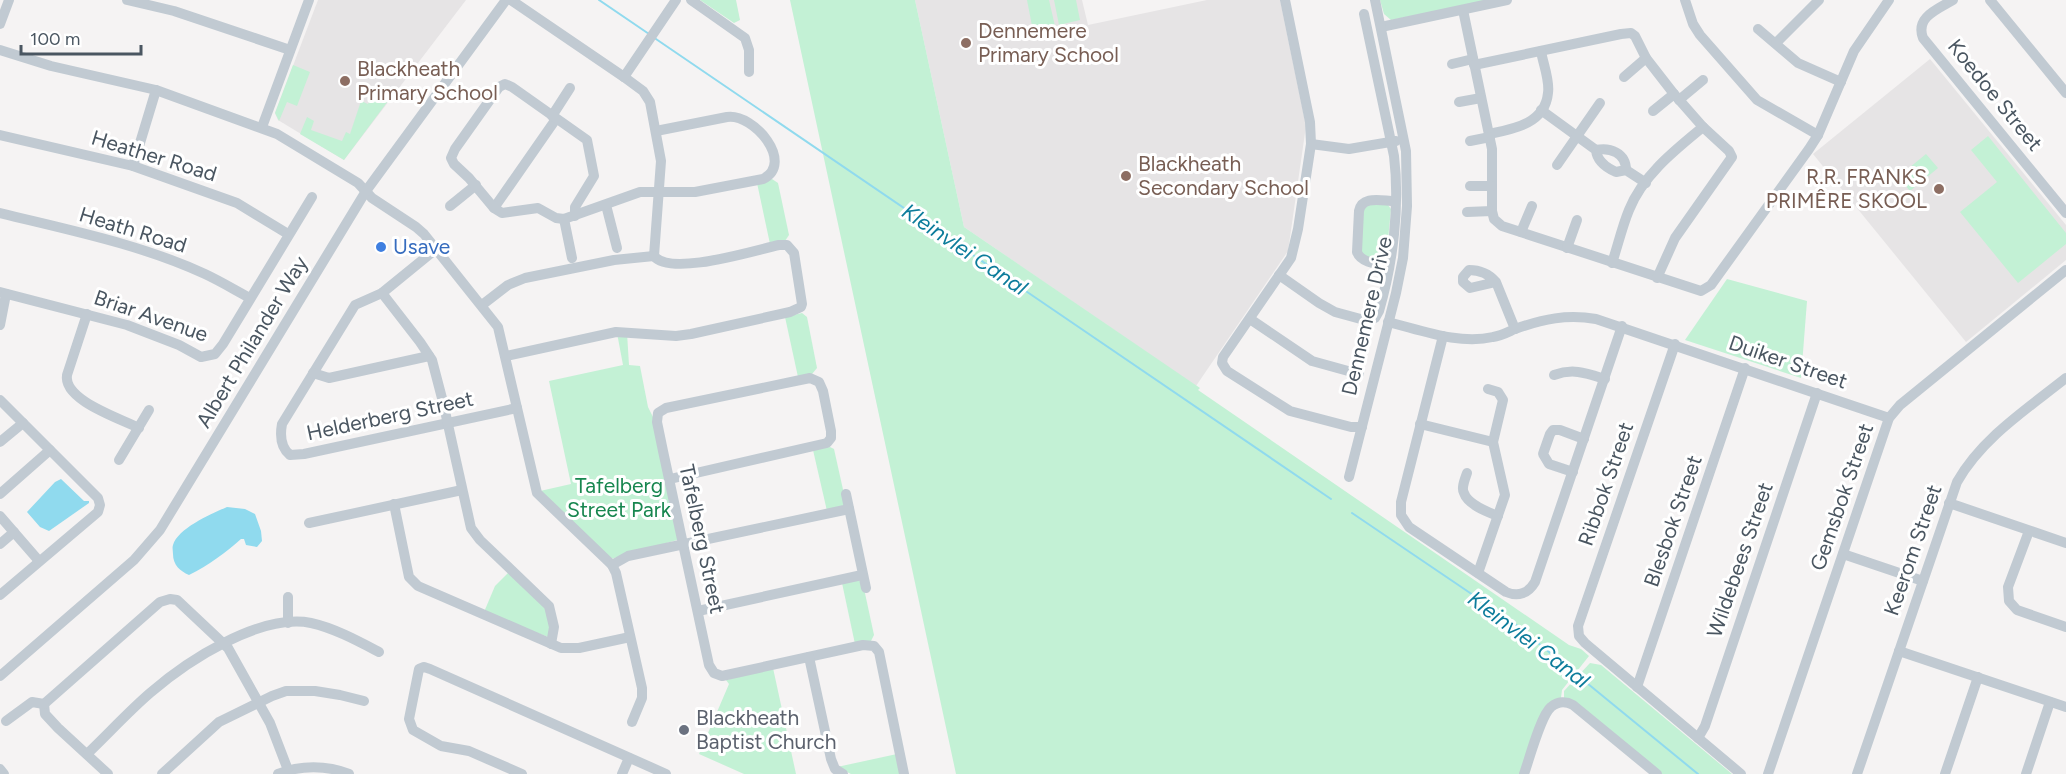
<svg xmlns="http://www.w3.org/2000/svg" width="2066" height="774" font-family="Figtree,sans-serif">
  <rect width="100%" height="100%" fill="#f5f3f3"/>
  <g fill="#e6e4e5">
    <polygon points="318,0 466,0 344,160 278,120 275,113"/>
    <polygon points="915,0 1082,0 1088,25 1207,0 1280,0 1306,126 1288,251 1196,386 964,227"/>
    <polygon points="1930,59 2066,225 2066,260 1966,342 1813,154"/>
  </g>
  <g fill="#c3f1d5">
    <polygon points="700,0 736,0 740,20 734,23"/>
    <polygon points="790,0 915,0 964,227 1200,388 1198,390 1569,645 1581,649 1589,656 1562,690 1561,698 1557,699 1520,774 956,774"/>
    <polygon points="1027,0 1049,0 1055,26 1033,31"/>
    <polygon points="1054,0 1076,0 1080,20 1059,25"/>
    <polygon points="1380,0 1491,0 1391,20 1384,14"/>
    <polygon points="293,65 310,72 297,106 287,102 279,121 275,113"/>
    <polygon points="372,95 388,101 344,160 300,134 307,117 314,121 311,130 342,141 346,132 350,134 361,101 368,104"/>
    <polygon points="1988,136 2066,233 2066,244 2018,283 1960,212 1997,182 1971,150"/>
    <polygon points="1926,154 1938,168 1910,191 1898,177"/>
    <polygon points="772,179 778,183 789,235 785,241 770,244 757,183"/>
    <polygon points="1366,204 1388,205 1391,209 1386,260 1383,261 1361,255 1361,211"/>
    <polygon points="1727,279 1807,301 1801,378 1685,340"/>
    <polygon points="802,313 807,317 817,368 812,374 798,377 785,317"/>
    <polygon points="617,333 627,333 629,365 640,366 648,407 654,419 678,536 677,540 611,559 540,491 571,484 549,381 623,365"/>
    <polygon points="830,447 834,449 846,503 845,505 827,511 813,450"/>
    <polygon points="509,572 548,609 551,625 548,637 484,612 495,586"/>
    <polygon points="858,580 863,584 874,635 871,641 855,644 842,583"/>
    <polygon points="1590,663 1601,665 1732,774 1661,774 1564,698 1564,691"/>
    <polygon points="773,668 796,774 744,774 699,754 729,684 726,680"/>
    <polygon points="897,754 901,774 851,774 837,767"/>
  </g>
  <g fill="#90daee">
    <polygon points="61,479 84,501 89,501 89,503 49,531 40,527 27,512 55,482"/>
    <path d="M227,507L245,509L255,514L261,531L262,541L257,547L246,545L244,539H241C225,553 209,565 189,575C180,571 173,565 173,554C173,551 172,548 173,545C178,528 213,513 227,507Z"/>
  </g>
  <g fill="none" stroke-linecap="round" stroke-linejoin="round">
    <g stroke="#90daee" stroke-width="2">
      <polyline points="599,0 649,34"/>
      <polyline points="653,37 1331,499"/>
      <polyline points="1352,513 1510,620 1698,774"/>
    </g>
    <g stroke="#c1cad2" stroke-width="10">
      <polyline points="127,0 174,11 290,50"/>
      <polyline points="511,0 624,77 643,91 650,102 661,161 654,256"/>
      <polyline points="691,0 745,38 749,50 749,72"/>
      <polyline points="1285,0 1310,122 1311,144 1298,229 1291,258 1223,357 1222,363 1227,371 1290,411 1351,427 1362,427"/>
      <polyline points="1685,0 1693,24 1700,35 1757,100 1818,135"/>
      <path d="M1953,0C1938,9 1915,17 1923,38L2066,213"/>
      <polyline points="1990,0 2066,93"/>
      <polyline points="1463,10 1492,149 1492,211 1494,219 1502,226 1701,291 1711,285 1809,149 1818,135 1854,51 1889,0"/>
      <polyline points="0,24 9,0"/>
      <polyline points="1381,27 1507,0"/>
      <polyline points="1758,29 1798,63 1841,82"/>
      <polyline points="1776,43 1819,0"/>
      <polyline points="0,50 51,66 156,90 277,134 358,183 372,198 416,227 424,234 498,327 537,493 612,565 616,573 642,688 642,698 632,722"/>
      <polyline points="1452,64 1473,59"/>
      <polyline points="1474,65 1621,34 1631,33 1635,36 1646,58 1674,94 1703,127 1729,151 1732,157 1675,238 1657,278"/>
      <polyline points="624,77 676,0"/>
      <polyline points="1624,77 1646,58"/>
      <polyline points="1679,100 1703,80"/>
      <polyline points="1459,102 1481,98"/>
      <path d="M1541,110L1596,150C1597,161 1607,168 1616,172L1626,170L1646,183"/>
      <polyline points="1653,111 1674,94"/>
      <polyline points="552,116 570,88"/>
      <polyline points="262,127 309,0"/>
      <path d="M1489,134C1513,129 1545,124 1548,93C1550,80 1543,64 1541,51"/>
      <polyline points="0,135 133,166 237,203 288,234"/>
      <polyline points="1470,141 1490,137"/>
      <polyline points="1311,144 1349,149 1396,141"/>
      <path d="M1596,150C1610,147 1626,153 1626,170"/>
      <polyline points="1557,165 1600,103"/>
      <polyline points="133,166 156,90"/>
      <polyline points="1470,186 1492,186"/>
      <polyline points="606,205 617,248"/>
      <polyline points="450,206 476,185"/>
      <polyline points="494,208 556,119"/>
      <polyline points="1467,212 1492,211"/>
      <path d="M0,213C69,230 140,244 205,274C220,281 235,290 250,298"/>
      <path d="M575,216V207L594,176L587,140L512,87L505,84L499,87L455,149L451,158L454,164L469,178L494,208L502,213L538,208L556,218L564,219L640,192H695L763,179C795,163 754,113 727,117L656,131"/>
      <polyline points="564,219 572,258"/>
      <polyline points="1521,232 1532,206"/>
      <polyline points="1567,248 1577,220"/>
      <path d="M436,249L382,293L355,305L282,424C280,435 280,447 290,455L304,454L517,408"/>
      <path d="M1612,263C1618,245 1622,227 1629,210C1643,175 1675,150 1703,127"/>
      <path d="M1389,266C1378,264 1361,263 1357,252L1359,211C1362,195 1382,201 1395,201"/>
      <path d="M1279,275L1319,303L1335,312L1368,321L1375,318L1379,311C1393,263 1400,206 1394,156L1364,14"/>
      <path d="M1496,282L1470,288L1463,282V277L1469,270C1480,270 1489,274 1496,282L1515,329"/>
      <polyline points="0,292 127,325 179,345 201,357 215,354 223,344 312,197"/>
      <polyline points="382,293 420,342 432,360 443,402 471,528 480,540 549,606 554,627 551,644"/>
      <polyline points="482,305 508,285 525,278 614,260 654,256"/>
      <path d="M87,314L67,375C63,400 119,418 139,428"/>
      <polyline points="1250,319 1312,361 1359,374"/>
      <path d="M1388,322C1421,330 1459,345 1493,337C1501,336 1508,332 1515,329C1543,319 1567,314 1596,319L1889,418"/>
      <polyline points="0,325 6,294"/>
      <path d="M1443,336L1401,502V515L1409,527L1506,592C1518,597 1528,594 1535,582L1622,326"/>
      <polyline points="1675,344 1578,626 1579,636 1585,643 1741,774"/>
      <path d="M506,356L616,332L676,336L691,334L790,312L801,307L802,304L794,253L787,245H779C755,250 671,277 654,256"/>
      <polyline points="313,373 329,378 429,356"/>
      <path d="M1554,375C1573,368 1586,373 1605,379"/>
      <polyline points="0,400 98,498 100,505 98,512 0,595"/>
      <polyline points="1420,424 1493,442"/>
      <polyline points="0,442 23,423"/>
      <polyline points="119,460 149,410"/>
      <polyline points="1573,472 1549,464 1543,454 1550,434 1553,430 1560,430 1584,439"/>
      <path d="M1467,473C1465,479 1461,488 1464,493C1468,505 1488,512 1498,516"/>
      <polyline points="1349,477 1396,293 1403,258 1407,206 1406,151 1375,0"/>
      <polyline points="670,479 827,443 831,438 831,431 823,391 819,382 810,378 666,408 658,413 657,422 663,451 709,665 714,673 722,676 863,645 874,646 879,652 904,774"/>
      <polyline points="0,494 50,450"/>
      <polyline points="846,494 866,588"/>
      <polyline points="1949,503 2066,543"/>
      <polyline points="394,504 409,577 418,586 561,648 579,648 630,637"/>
      <polyline points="0,516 39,561"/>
      <polyline points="309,523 462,490"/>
      <polyline points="2029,531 2008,587 2009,601 2017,610 2066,627"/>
      <polyline points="0,544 14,532"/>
      <polyline points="1843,554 1923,581"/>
      <polyline points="612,565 628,556 849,509"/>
      <polyline points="1478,573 1505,495 1493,442 1503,400 1498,392 1488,389"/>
      <polyline points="698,611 862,575"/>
      <polyline points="288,623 288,597"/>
      <polyline points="1899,651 2066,707"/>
      <polyline points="809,657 831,759 835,769 843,774"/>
      <polyline points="0,676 134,560 160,530 366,191 506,0"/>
      <polyline points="1637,687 1745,368"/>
      <polyline points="44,704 160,602 170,599 177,600 228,648 270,723 288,770"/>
      <polyline points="44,704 45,714 58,728 108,774"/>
      <polyline points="6,721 32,702 44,704"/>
      <polyline points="1698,738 1705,726 1817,393"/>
      <path d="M87,754C108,734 128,712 150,693C187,661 260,613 311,623C334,628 358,641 379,652"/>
      <polyline points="0,769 4,774"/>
      <polyline points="162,774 219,722 272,696 286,691 315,691 340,695 364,701"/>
      <path d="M278,774C300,765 327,765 349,774"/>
      <polyline points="522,774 469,751 441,746 413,730 409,719 419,669 424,667 430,669 666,774"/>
      <polyline points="622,774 629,758"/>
      <path d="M1524,774C1529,760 1541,715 1551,707C1558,701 1566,701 1573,705L1657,774"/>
      <polyline points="1768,774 1889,418 1900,405 2066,270"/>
      <path d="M1857,774L1957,482C1982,438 2027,409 2066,378"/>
      <polyline points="1945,774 1978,677"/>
      <polyline points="2026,774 2050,702"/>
    </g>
  </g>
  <g fill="#8d6e63" stroke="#fff" stroke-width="2">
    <circle cx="966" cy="43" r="6"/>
    <circle cx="345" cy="81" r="6"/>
    <circle cx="1126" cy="176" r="6"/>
    <circle cx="1939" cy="189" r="6"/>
  </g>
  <circle fill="#3f7fe0" stroke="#fff" stroke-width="2" cx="381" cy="247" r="6"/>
  <circle fill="#6b7280" stroke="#fff" stroke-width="2" cx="684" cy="730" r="6"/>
  <g text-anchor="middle" stroke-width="6" stroke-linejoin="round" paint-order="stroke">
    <g font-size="21" fill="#785e54" stroke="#fff" text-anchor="start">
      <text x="978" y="38">Dennemere<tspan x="978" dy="24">Primary School</tspan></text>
      <text x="357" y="76">Blackheath<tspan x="357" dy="24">Primary School</tspan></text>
      <text x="1138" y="171">Blackheath<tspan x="1138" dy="24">Secondary School</tspan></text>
      <text x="1927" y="184" text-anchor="end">R.R. FRANKS<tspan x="1927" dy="24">PRIMÊRE SKOOL</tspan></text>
    </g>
    <g font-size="21" fill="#4a5661" stroke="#fff">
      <text transform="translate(1995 95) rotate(51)" y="7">Koedoe Street</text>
      <text transform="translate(154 156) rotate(17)" y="7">Heather Road</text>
      <text transform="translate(133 230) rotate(17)" y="7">Heath Road</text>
      <text transform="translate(151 316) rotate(19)" y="7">Briar Avenue</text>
      <text transform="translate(1367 316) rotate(-77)" y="7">Dennemere Drive</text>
      <text transform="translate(252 342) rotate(-59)" y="7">Albert Philander Way</text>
      <text transform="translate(1788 362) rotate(19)" y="7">Duiker Street</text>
      <text transform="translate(390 416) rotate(-12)" y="7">Helderberg Street</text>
      <text transform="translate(1606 484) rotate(-71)" y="7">Ribbok Street</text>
      <text transform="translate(1842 497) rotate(-71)" y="7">Gemsbok Street</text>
      <text transform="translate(1673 521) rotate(-71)" y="7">Blesbok Street</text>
      <text transform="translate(702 539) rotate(78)" y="7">Tafelberg Street</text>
      <text transform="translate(1913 550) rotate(-71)" y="7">Keerom Street</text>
      <text transform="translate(1740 560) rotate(-71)" y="7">Wildebees Street</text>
    </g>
    <g font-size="21" fill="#366cbe" stroke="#fff" text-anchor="start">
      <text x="393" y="254">Usave</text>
    </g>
    <g font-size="21" fill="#17864f" stroke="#fff">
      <text x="619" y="493">Tafelberg<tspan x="619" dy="24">Street Park</tspan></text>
    </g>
    <g font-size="21" fill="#5b616d" stroke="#fff" text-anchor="start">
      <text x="696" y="725">Blackheath<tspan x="696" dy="24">Baptist Church</tspan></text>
    </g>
    <g font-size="22" font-style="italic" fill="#0c7c9b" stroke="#fff">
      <text transform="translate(965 249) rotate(34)" y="8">Kleinvlei Canal</text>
      <text transform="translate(1529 639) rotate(37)" y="8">Kleinvlei Canal</text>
    </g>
  </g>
  <path d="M21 45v9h120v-9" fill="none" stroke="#4a5661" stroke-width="3"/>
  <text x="30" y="45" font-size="18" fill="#4a5661" stroke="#ffffff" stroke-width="4.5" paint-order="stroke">100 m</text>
</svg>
